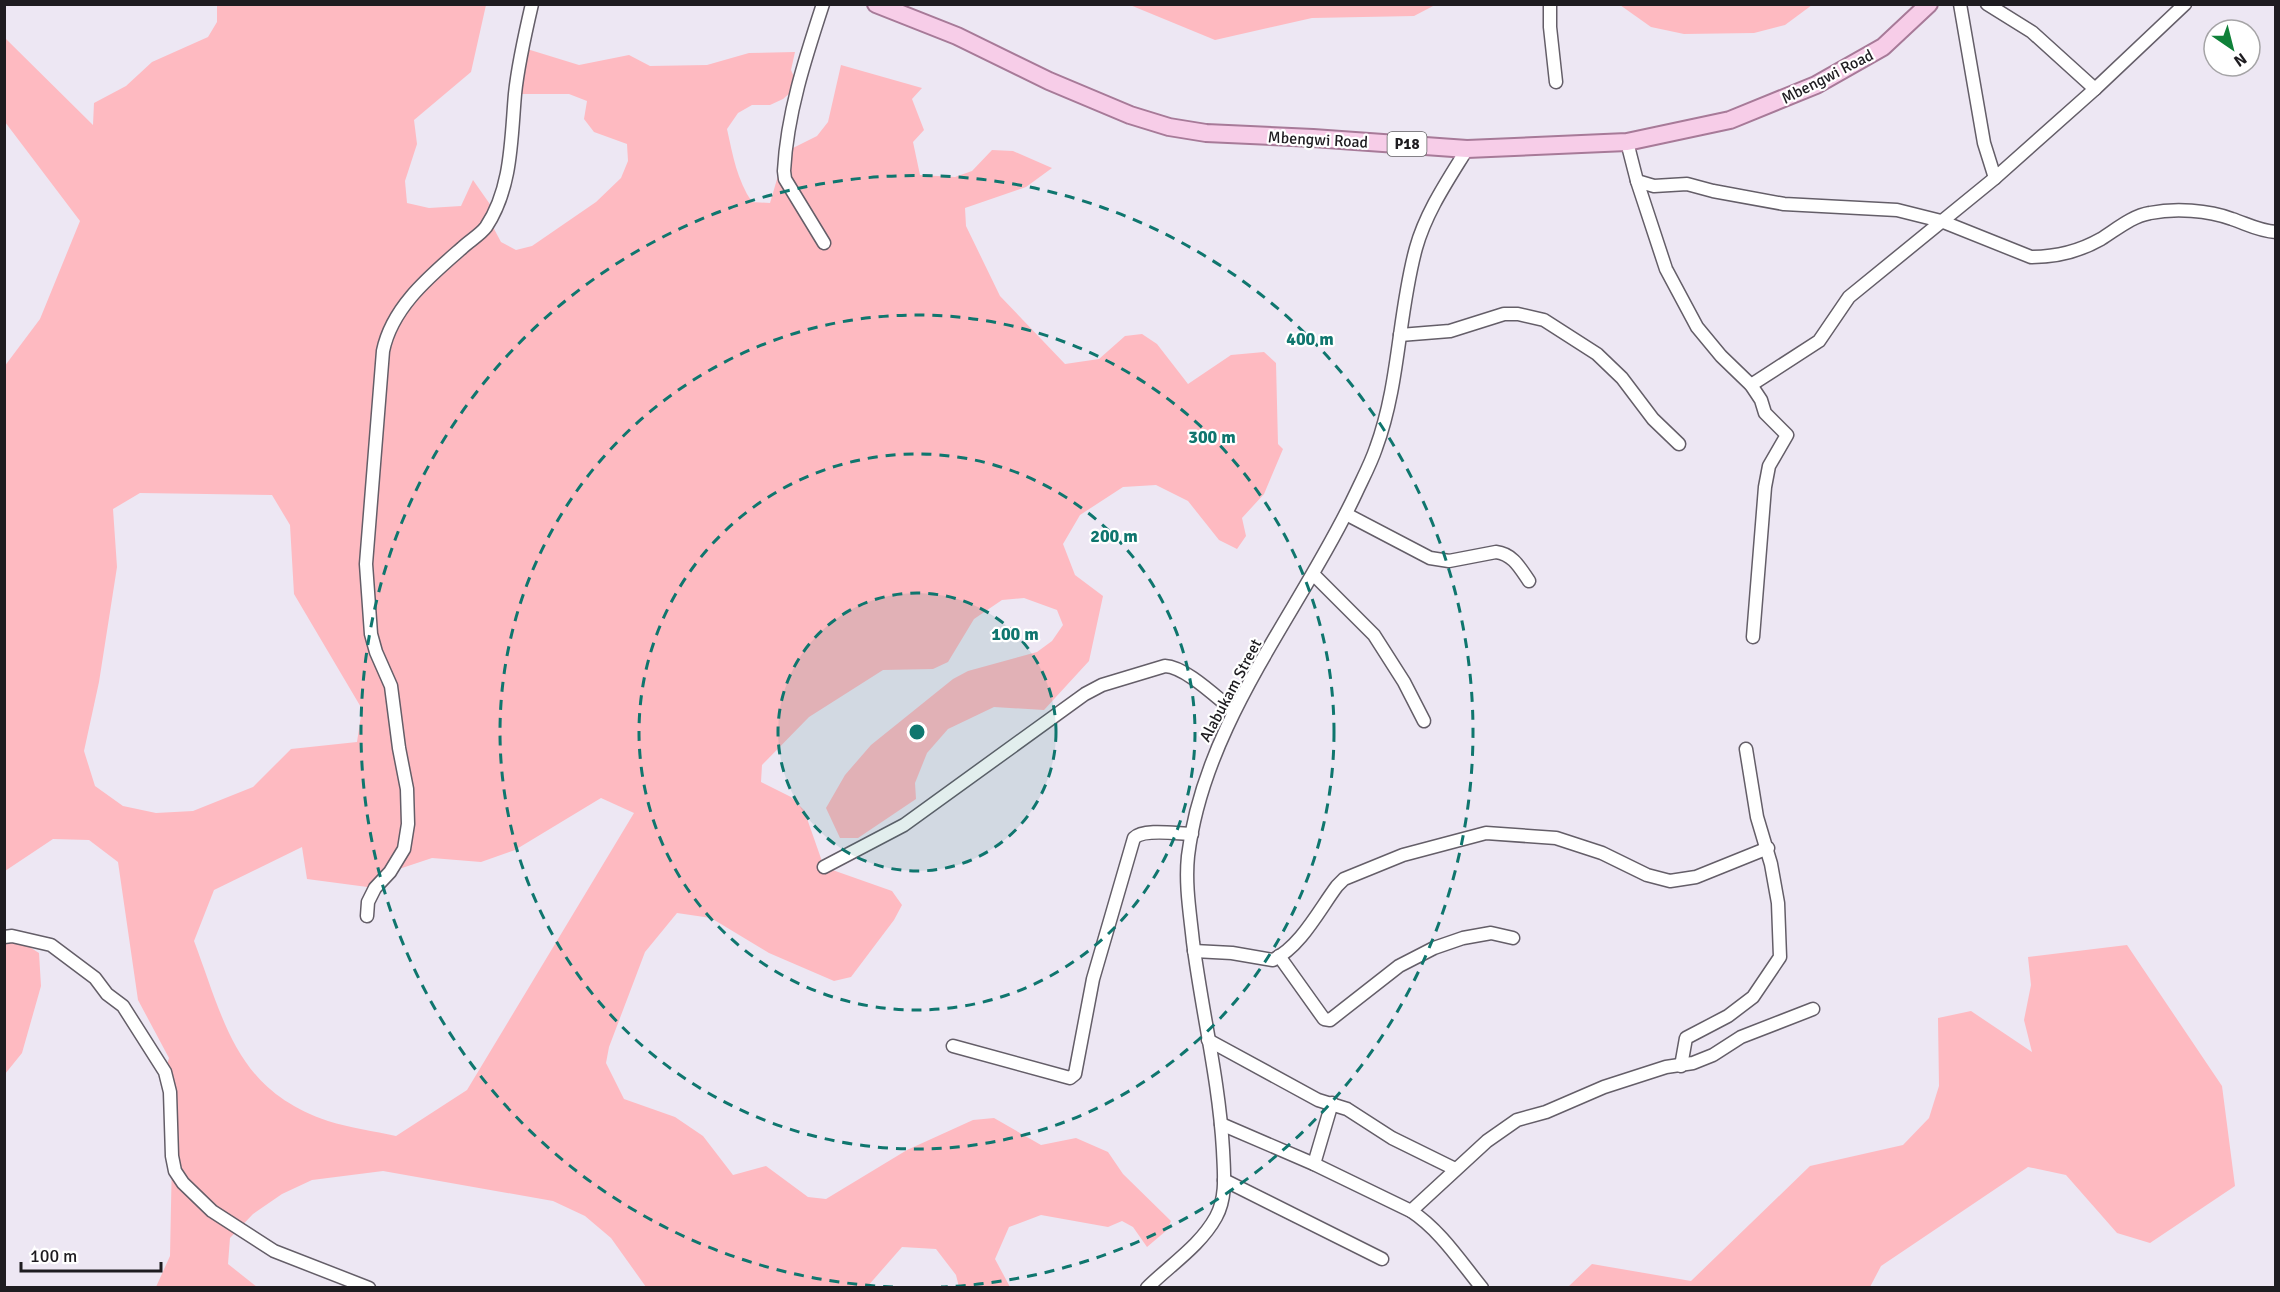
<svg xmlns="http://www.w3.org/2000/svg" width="2280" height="1292" font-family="Signika,sans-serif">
  <rect width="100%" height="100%" fill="#ede7f3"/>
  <g fill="#febac1" fill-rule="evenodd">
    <path d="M217,5H486L471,72L414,120L417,144L405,181L407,203L429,208L461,206L473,180L494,210L493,227L501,242L516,250L532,246L596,202L621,178L628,161L627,144L594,132L584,119L587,101L569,94H515L527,49L579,65L629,55L650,66L707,65L749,53L795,52L791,70L798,86L783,99L770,105H752L738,113L727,129C733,156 737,180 752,202L770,203L785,152L817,136L828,122L841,65L922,88L912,99L924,130L913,142L920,175L955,177L972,171L992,150L1013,151L1052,168L1026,187L965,208L966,226L1000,296L1065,364L1099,359L1125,336L1142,334L1157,344L1188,384L1231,355L1264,352L1276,363L1278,444L1283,449L1264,494L1242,518L1246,536L1237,549L1219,540L1188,501L1156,485L1123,487L1080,515L1063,544L1075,575L1103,596L1089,661L1044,710L994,707L948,729L927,753L915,783L916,799L858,838H840L826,808L845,775L871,745L953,679L968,671L1037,652L1052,641L1063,625L1057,610L1024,598L1002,600L974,619L948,662L933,669L883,670L809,717L762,765L761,782L791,797L804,810L824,867L892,891L902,905L894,920L851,977L834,981L769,953L711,918L677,913L645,952L609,1047L606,1063L624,1099L675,1117L703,1136L733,1175L766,1166L808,1197L826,1199L907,1150L973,1120L994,1118L1041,1145L1076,1138L1108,1152L1123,1174L1171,1221L1167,1230L1147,1247L1133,1227L1122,1221L1108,1227L1041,1215L1009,1227L995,1259L1010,1287H959L956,1275L936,1249L902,1247L867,1287H646L611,1238L585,1216L553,1201L383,1171L312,1180L282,1194L253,1214L230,1238L228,1264L257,1287H156L170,1256L172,1156L178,1124L165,1072L169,1058L138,1000L118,862L89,840L53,839L5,871L4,367L40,319L80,221L5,122V38L93,125L94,103L126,86L152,62L208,37L217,22ZM140,493L272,495L290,525L294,594L362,709L357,742L291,749L253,787L193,811L156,813L123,806L95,786L84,751L99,682L117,567L113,509ZM601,798L634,813L467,1090L396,1136C374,1131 350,1128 328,1121C236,1090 225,1023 194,941L214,890L302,847L307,879L375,888L390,872L432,858L481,862L515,850Z"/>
    <polygon points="1130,5 1435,5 1414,16 1312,18 1215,40"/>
    <polygon points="1620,5 1812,5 1785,25 1754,33 1684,34 1651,27"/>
    <polygon points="5,928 12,936 39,953 41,986 22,1053 5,1074"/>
    <polygon points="2127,945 2222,1086 2235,1186 2150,1243 2117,1233 2066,1175 2028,1167 1881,1266 1870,1287 1568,1287 1592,1264 1691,1281 1810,1166 1903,1145 1929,1118 1939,1086 1938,1018 1971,1011 2032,1052 2024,1020 2031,985 2028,957"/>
  </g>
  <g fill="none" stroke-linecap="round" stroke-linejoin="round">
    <g stroke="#645e68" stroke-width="15">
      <g id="minor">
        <path d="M823,4C805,59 787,114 784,171L785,179L824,243"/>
        <polyline points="1550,4 1550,27 1556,82"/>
        <polyline points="1960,4 1984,143 1995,178"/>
        <polyline points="1987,4 2032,32 2095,89"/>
        <path d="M1627,142L1637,181L1654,186L1687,184L1713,191L1784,204L1897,210L1941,221L2031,257C2056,257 2080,251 2101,239C2117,229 2132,216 2150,213C2175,208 2208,210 2232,219C2247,224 2259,231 2276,232"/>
        <polyline points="1637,181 1666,269 1697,327 1721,356 1751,385 1761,400 1765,413 1787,435 1769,466 1765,487 1753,637"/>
        <polyline points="1400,335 1450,331 1504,314 1518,314 1544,320 1597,354 1622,378 1653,419 1679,444"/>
        <polyline points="1751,385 1819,341 1849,297 1995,178 2095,89 2185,4"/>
        <path d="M1346,514L1430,558L1449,561L1496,552C1513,554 1520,568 1529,581"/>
        <polyline points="1313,574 1374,635 1404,682 1424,721"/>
        <path d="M824,867L904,825L1085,694L1102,685L1165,666C1186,667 1217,698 1234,711"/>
        <path d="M367,916L368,902L375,888L390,872L404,849L408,824L407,789L399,748L391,686L376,652L371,634L366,564L383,351C392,307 430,276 462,248C469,241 480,235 486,227C512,188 511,139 515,94C518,64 525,34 532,4"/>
        <polyline points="4,937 12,936 51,945 95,978 107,994 123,1006 165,1072 170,1092 172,1156 175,1171 183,1183 212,1211 274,1251 369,1288"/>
        <path d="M1194,951L1232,953L1273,960C1301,946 1319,910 1337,886L1344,879L1403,855L1486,833L1556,838L1602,853L1647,875L1670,881L1696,877L1768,848"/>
        <polyline points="1279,956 1324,1019 1330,1020 1399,966 1434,948 1463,938 1491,933 1513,938"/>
        <polyline points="1208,1040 1318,1100 1347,1109 1392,1138 1455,1169"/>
        <path d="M953,1046L1070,1078L1075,1074L1093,979L1134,838C1144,828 1178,834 1192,834"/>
        <polyline points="1681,1066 1686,1038 1728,1016 1753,997 1780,957 1778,903 1771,864 1757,817 1746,749"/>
        <path d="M1221,1124L1314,1164L1411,1211C1440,1230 1460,1261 1482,1288"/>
        <polyline points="1314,1164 1332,1103"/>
        <polyline points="1224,1180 1382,1259"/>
        <polyline points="1411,1211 1487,1141 1517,1120 1546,1112 1604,1087 1666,1067 1693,1063 1713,1055 1741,1037 1813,1009"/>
        <path d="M1147,1288C1170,1265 1200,1246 1216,1217C1227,1197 1224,1173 1223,1150C1219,1080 1202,1012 1193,942C1190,913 1185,885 1188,856C1204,722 1300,612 1356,493C1363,478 1371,463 1376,448C1400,383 1398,313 1416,248C1426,212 1448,180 1467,149"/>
      </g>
    </g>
    <g stroke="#a77a98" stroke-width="20">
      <polyline id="major" points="876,4 957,36 1049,81 1130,115 1169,127 1206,133 1313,138 1467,149 1627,142 1730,120 1816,85 1883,47 1929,4"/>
    </g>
    <use href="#minor" stroke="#fff" stroke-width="12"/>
    <use href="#major" stroke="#f7cde8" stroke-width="16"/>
  </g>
  <circle cx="917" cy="732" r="139" fill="#0f766e" fill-opacity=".12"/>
  <g fill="none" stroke="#0f766e" stroke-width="3" stroke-dasharray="10 8">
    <circle cx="917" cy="732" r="139"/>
    <circle cx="917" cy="732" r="278"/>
    <circle cx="917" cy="732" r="417"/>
    <path d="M893 1287A556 556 0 1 1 941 1287"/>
  </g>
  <g text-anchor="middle" stroke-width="4.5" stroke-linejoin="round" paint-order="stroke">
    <rect fill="#fff" stroke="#626063" stroke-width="1.5" x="1387.5" y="132" width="39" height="24" rx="4.5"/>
    <g font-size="15" font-weight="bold" fill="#1e1c20">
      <text x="1407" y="149">P18</text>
    </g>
    <g font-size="16" fill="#1e1c20" stroke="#fff">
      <text transform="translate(1827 76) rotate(-27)" y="6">Mbengwi Road</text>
      <text transform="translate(1318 139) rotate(3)" y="6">Mbengwi Road</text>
      <text transform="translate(1230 690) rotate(-62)" y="6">Alabukam Street</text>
    </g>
  </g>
  <circle cx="917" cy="732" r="9" fill="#0f766e" stroke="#fff" stroke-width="3"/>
  <g font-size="18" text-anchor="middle" font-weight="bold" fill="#0f766e" stroke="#fff" stroke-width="4.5" stroke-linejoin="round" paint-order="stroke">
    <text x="1310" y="345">400 m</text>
    <text x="1212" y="443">300 m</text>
    <text x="1114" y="542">200 m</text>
    <text x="1015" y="640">100 m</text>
  </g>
  <rect width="2280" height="1292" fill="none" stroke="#1e1c20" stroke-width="12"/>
  <g transform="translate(2232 48) rotate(145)"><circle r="28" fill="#ffffff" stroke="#a5a4a6" stroke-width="1.5"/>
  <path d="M0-4.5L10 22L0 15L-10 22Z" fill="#0f8139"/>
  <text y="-9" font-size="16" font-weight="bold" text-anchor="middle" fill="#1e1c20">N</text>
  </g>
  <path d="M21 1262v9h140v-9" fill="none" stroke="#1e1c20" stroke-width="3"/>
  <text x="30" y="1262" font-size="18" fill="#1e1c20" stroke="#ffffff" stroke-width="4.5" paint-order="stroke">100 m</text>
</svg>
